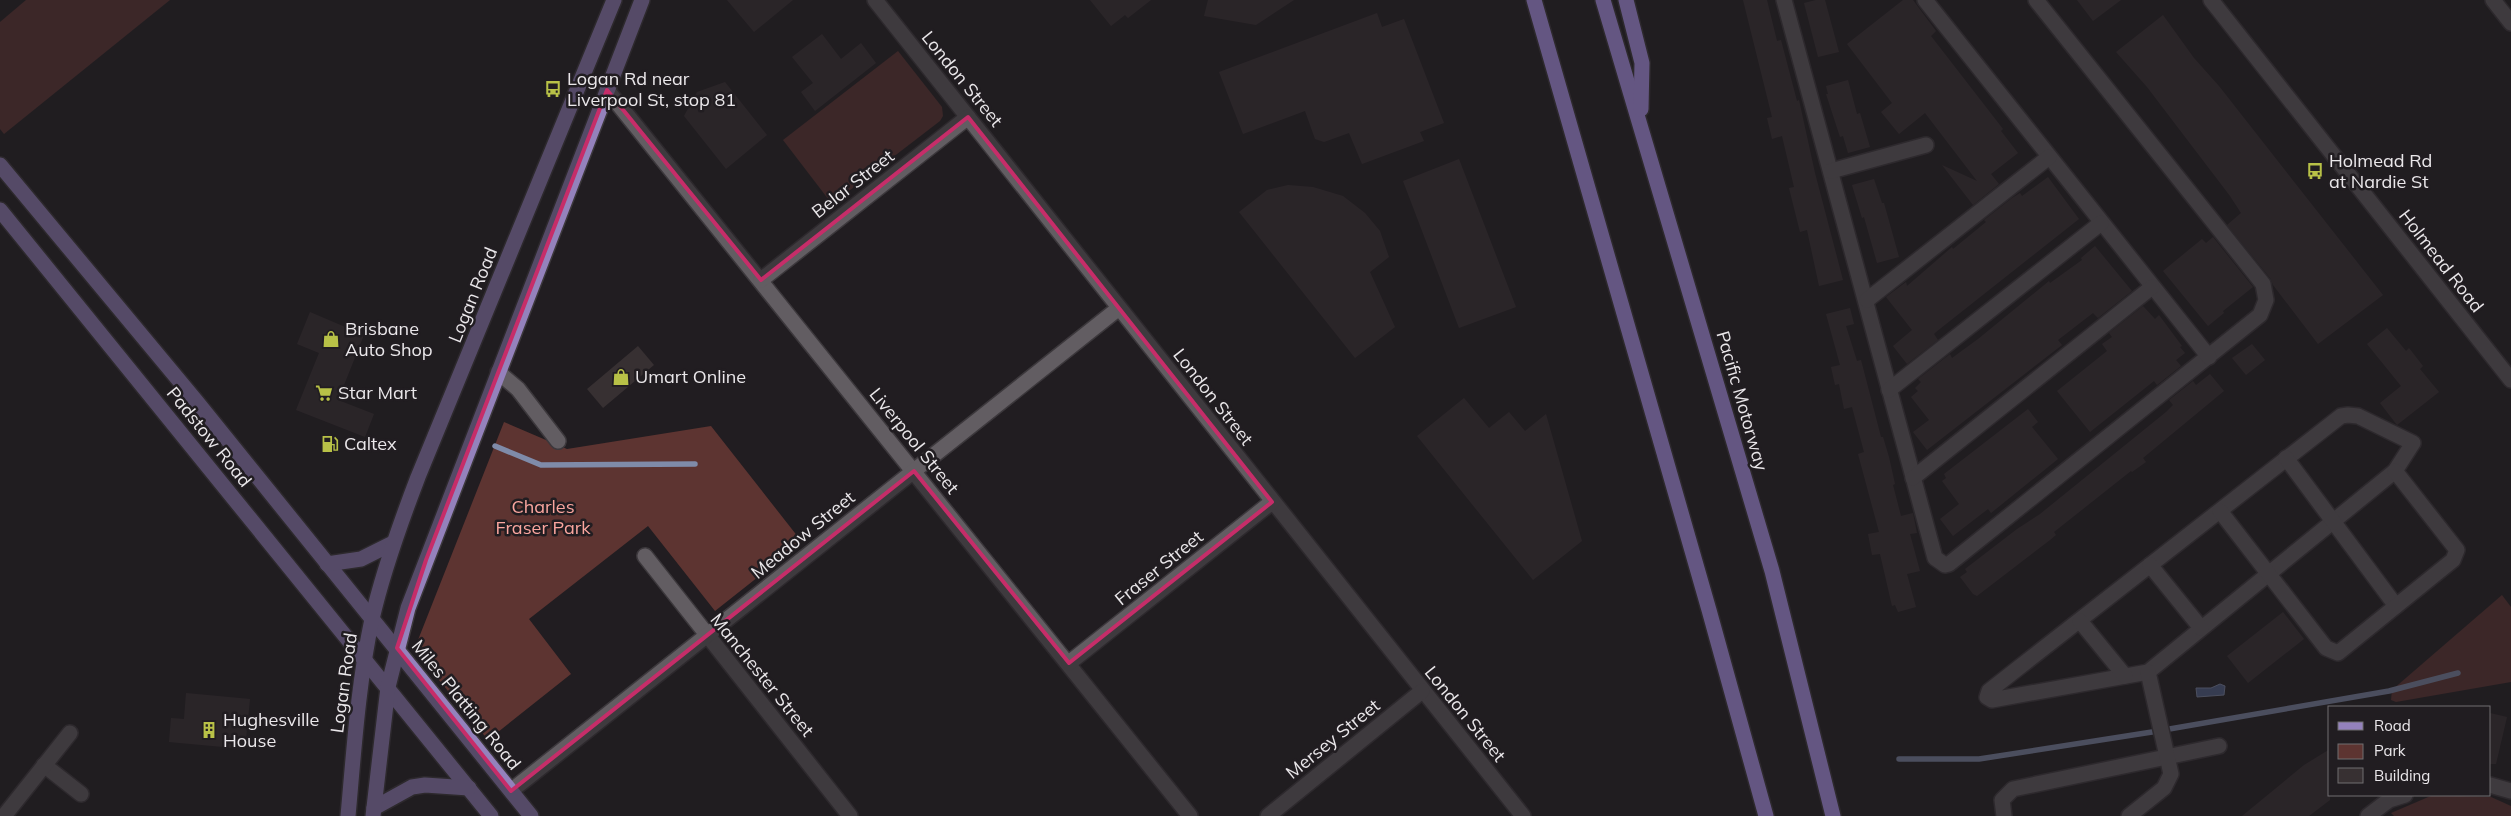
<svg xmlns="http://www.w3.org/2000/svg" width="2511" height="816" font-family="Mulish,sans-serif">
  <rect width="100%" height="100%" fill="#211d21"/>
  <g fill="#5d3431">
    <polygon points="26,0 170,0 4,134 0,129 0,22"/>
    <polygon points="898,51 942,107 943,116 940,121 832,204 783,140"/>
    <polygon points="504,422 567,449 711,426 802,542 715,611 648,526 529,619 571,674 488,740 421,658 418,640"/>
    <polygon points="2502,595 2511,607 2511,682 2396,702 2391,700 2392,690"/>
    <polygon points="2433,795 2491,797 2511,806 2511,816 2394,816 2391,813"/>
  </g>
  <polygon fill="#51638d" stroke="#7f8ba9" points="2220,684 2225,686 2224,695 2197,697 2196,688 2211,688"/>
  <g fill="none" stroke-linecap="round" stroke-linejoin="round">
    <g stroke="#7f8ba9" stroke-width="5.5">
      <polyline points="495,446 541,465 695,464"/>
      <polyline points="1899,759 1979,759 2152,732 2389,691 2458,673"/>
    </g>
  </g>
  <g fill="#373032">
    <polygon points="727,0 793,0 754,32"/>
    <polygon points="1090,0 1151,0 1128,18 1125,15 1111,26"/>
    <polygon points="1208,0 1294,0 1256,25 1204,16"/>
    <polygon points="1743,0 1767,0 1777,41 1781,40 1797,101 1799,100 1815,173 1843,280 1819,286 1807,230 1800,232 1789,188 1794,187 1782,136 1772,139 1767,118 1772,117"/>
    <polygon points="1816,0 1825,0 1839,52 1818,57 1804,3"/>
    <polygon points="1903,0 1913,0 1936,31 1931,36 2003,129 2001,131 2018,153 1991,174 1999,184 1973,205 1942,165 1977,181 1925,113 1899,134 1881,112 1892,103 1847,44"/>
    <polygon points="2077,0 2121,0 2093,21"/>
    <polygon points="1377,13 1382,27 1404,19 1444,123 1420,132 1424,141 1362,164 1349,133 1324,142 1315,139 1305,111 1243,134 1219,72"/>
    <polygon points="2163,15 2194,58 2219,86 2383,295 2318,344 2273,285 2270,278 2227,225 2241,213 2230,196 2147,87 2116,52"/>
    <polygon points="822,34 841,59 861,43 876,63 815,111 801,92 813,83 792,57"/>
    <polygon points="1848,80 1857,114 1860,113 1870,147 1848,153 1843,136 1840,137 1826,94 1828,94 1826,86"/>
    <polygon points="725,82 767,135 726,169 684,116 697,92"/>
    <polygon points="1459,159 1516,307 1459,328 1403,181"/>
    <polygon points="2048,177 2079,219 1936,332 1934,334 1938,340 1907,364 1893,346 1912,330 1886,297 1906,282 1907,286 1952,247 1953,249 1986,222 1984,220 2012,198 2020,193 2022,196"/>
    <polygon points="1874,179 1882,203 1884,203 1899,257 1877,263 1864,217 1862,218 1852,185"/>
    <polygon points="1288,185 1313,187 1343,196 1365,213 1380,231 1389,257 1370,272 1395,327 1355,358 1239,212 1267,190"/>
    <polygon points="2213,237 2253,287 2223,311 2224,313 2208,326 2163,271 2202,239 2206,243"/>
    <polygon points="2095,246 2132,291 2098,318 2093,313 2058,340 2062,345 1927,450 1913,432 1929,420 1911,397 1918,391 1915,388 1921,382 1918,379 1950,354 1952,358 1978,339 2049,281 2050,283 2082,260 2081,258"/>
    <polygon points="2143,306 2155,319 2159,315 2182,346 2180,347 2185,353 2176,360 2181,366 2157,385 2154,381 2090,432 2057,391 2107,351 2102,344 2112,337 2109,333"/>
    <polygon points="1850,308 1854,324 1846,326 1857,361 1861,360 1881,437 1883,437 1889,457 1895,484 1893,485 1901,516 1913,513 1917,533 1910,534 1920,571 1907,574 1916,607 1898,612 1895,605 1892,606 1880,554 1872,555 1868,534 1879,532 1858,454 1864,452 1852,407 1844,409 1839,384 1835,385 1831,367 1840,365 1826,314"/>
    <polygon points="310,312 364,335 338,400 374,414 365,437 296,410 319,353 297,344"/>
    <polygon points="2387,328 2406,351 2409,348 2423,366 2420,369 2439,392 2397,425 2380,403 2401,386 2367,344"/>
    <polygon points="2252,344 2265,360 2246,375 2232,358"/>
    <polygon points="638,346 654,365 603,408 587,389"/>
    <polygon points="2210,374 2224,391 2143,458 2146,462 2132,472 2131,471 2054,532 2056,535 2050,540 1977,596 1973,594 1960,577 1967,572 1965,569 2017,529 2040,514 2166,412 2173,405 2169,400 2193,381 2196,385"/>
    <polygon points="1464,398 1489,428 1509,412 1525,431 1546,414 1582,541 1533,580 1417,436"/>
    <polygon points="2028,409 2038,422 2032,427 2058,459 1991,513 1988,509 1953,536 1940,519 1959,504 1942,481 1946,478 1944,474"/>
    <polygon points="2283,612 2304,639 2248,683 2227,656"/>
    <polygon points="186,693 250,699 245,749 169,742 171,718 184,719"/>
    <polygon points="2490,713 2507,717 2496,764 2490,764"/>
    <polygon points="2330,749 2330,800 2309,816 2242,816 2304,765"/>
  </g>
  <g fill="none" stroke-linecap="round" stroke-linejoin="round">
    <g stroke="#3c383c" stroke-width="18">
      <g id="minor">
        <polyline points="875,0 1523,816"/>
        <polyline points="1784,0 1935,558 1945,565 1949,564 2260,315 2266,300 2263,284 2036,0"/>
        <polyline points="1925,0 2209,357"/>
        <polyline points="2211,0 2511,380"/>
        <polyline points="2493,0 2511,23"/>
        <polyline points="607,90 1190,816"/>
        <polyline points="1831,171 1926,145"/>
        <polyline points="761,280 968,117"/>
        <polyline points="1867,300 2049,157"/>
        <polyline points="498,372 518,389 558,441"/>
        <polyline points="1889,390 2101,223"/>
        <polygon points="2348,415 2358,416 2413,443 2395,471 2148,672 1992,700 1987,697 1989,691 2017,669 2341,416"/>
        <polyline points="2286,458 2396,606"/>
        <polyline points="1913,478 2152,287"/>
        <polyline points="2220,511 2326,648 2338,653 2453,560 2457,550 2395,471"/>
        <polyline points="645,556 850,816"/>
        <polyline points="2150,565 2201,628"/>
        <polyline points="2080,621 2125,676"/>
        <polyline points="1069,663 1272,502"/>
        <polyline points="44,765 81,794"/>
        <polyline points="2490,785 2511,791"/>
        <polyline points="511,791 1119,308"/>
        <polyline points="4,816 70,733"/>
        <polyline points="1268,816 1422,691"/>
        <polyline points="2004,816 2002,800 2013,789 2219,746"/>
        <polyline points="2129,816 2164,788 2171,774 2148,672"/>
        <polyline points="2368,816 2389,800 2405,795"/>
      </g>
    </g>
    <g stroke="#3c383c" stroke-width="18">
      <g id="major">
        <polyline points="0,165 197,402 531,816"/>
        <polyline points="0,210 491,816"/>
        <polyline points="327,564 361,559 393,543"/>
        <polyline points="374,808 412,787 425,785 469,788"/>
        <path d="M348,816C354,750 358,684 372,619C383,571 400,524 418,477L614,0"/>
        <polyline points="373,816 388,687 408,608 642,0"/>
      </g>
    </g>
    <g stroke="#3c383c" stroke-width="18">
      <g id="highway">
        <polyline points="1534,0 1709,610 1766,816"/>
        <polyline points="1603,0 1772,571 1833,816"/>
        <polyline points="1626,0 1642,63 1641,109"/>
      </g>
    </g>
    <use href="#minor" stroke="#625d62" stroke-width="15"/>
    <use href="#major" stroke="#9482bc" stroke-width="15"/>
    <use href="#highway" stroke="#b69bf8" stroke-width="15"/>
  </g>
  <path d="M0 0H2511V816H0ZM607,90L761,280L968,117L1272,502L1069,663L914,471L511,791L397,648L426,560Z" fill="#211d21" fill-opacity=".55" fill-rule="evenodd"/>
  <path fill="none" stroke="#c62d69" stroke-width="4" stroke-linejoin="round" d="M607,90L761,280L968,117L1272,502L1069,663L914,471L511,791L397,648L426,560Z"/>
  <defs>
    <g id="bus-bare" transform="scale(1.35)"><path d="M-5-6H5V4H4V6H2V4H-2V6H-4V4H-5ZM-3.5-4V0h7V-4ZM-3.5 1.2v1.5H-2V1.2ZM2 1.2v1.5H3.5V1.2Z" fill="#b8c147" stroke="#211d21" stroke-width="2.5" paint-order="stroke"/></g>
    <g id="shop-bare" transform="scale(1.35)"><path d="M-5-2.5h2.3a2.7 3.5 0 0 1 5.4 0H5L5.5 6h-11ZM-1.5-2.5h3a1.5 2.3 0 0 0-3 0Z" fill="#b8c147" stroke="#211d21" stroke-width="2.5" paint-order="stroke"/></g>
    <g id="supermarket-bare" transform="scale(1.35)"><path d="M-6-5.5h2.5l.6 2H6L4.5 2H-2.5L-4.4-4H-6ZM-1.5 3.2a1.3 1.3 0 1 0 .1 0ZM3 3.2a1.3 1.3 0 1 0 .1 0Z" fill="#b8c147" stroke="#211d21" stroke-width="2.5" paint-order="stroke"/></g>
    <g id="fuel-bare" transform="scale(1.35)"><path d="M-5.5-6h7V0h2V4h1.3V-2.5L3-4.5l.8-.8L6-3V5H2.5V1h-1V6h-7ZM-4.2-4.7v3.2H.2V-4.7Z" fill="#b8c147" stroke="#211d21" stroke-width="2.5" paint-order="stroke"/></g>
    <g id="building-bare" transform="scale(1.35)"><path d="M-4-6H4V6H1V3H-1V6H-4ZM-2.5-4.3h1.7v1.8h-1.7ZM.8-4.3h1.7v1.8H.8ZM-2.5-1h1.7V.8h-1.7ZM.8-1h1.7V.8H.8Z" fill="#b8c147" stroke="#211d21" stroke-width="2.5" paint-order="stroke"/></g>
  </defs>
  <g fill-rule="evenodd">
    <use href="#bus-bare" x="553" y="89"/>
    <use href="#bus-bare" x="2315" y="171"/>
    <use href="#shop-bare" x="331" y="339"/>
    <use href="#shop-bare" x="621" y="377"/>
    <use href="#supermarket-bare" x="324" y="393"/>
    <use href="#fuel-bare" x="330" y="444"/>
    <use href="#building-bare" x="209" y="730"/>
  </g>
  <g text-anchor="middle" stroke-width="5" stroke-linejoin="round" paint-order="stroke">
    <g font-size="18" fill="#eae7ea" stroke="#211d21" text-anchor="start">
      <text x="567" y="85">Logan Rd near<tspan x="567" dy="21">Liverpool St, stop 81</tspan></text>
      <text x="2329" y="167">Holmead Rd<tspan x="2329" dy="21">at Nardie St</tspan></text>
      <text x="345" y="335">Brisbane<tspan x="345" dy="21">Auto Shop</tspan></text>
      <text x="635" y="383">Umart Online</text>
      <text x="338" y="399">Star Mart</text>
      <text x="344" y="450">Caltex</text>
      <text x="223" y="726">Hughesville<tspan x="223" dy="21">House</tspan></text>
    </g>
    <g font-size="18" fill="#eae7ea" stroke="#211d21">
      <text transform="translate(962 79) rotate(51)" y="6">London Street</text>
      <text transform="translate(853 184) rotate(-38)" y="6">Belar Street</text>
      <text transform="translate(2441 261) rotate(52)" y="6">Holmead Road</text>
      <text transform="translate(473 295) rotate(-68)" y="6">Logan Road</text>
      <text transform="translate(1213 397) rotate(52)" y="6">London Street</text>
      <text transform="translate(1742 401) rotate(74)" y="6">Pacific Motorway</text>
      <text transform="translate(209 437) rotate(51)" y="6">Padstow Road</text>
      <text transform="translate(914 441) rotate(51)" y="6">Liverpool Street</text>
      <text transform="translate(803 535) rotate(-39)" y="6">Meadow Street</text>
      <text transform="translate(1159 568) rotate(-39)" y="6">Fraser Street</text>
      <text transform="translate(762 675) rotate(51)" y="6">Manchester Street</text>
      <text transform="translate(344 683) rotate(-82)" y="6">Logan Road</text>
      <text transform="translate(466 705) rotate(51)" y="6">Miles Platting Road</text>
      <text transform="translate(1465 714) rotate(51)" y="6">London Street</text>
      <text transform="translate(1333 739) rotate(-39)" y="6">Mersey Street</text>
    </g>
    <g font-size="18" fill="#fba69f" stroke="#211d21">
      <text x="543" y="513">Charles<tspan x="543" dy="21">Fraser Park</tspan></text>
    </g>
  </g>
  <rect x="2328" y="706" width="162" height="90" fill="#211d21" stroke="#716e71"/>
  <rect x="2338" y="722" width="25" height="8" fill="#9482bc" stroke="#716e71"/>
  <text x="2374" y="731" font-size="15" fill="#eae7ea">Road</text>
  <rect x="2338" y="744" width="25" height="15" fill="#5d3431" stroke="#716e71"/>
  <text x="2374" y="756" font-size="15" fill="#eae7ea">Park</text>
  <rect x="2338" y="768" width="25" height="15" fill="#373032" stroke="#716e71"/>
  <text x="2374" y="781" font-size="15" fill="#eae7ea">Building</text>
</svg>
